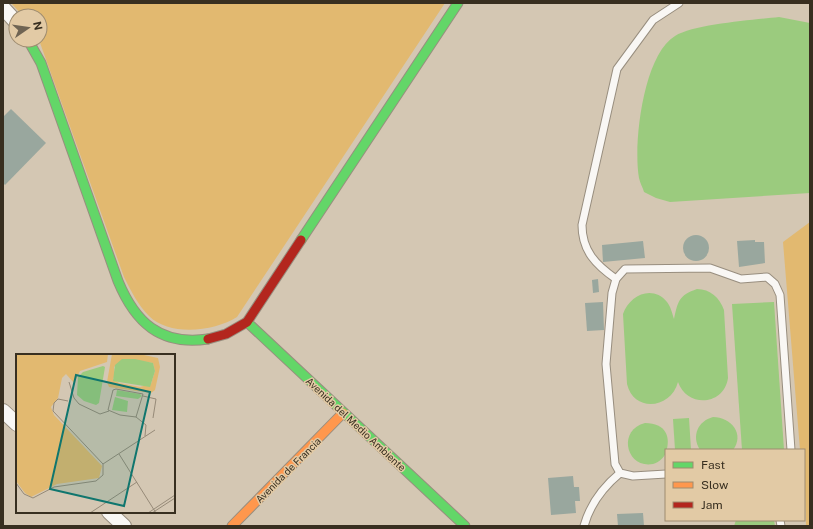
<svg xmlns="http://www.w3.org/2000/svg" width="813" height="529" font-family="'Public Sans',sans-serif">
  <rect width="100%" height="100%" fill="#d4c7b3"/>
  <g fill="#e2b970">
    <path d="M11,3H445L237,317C215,331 170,337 149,316C138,305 131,291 124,277L39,40L40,16H23Z"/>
    <polygon points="810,222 810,526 806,526 804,450 800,450 783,242"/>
  </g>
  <g fill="#9bcb7e">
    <path d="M779,17L810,23V193L670,202L656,198L644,192C643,188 640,183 639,178C633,145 643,55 675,36C695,24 754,20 779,17Z"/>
    <path d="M697,289C710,289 720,298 724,310L728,378C724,406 687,408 678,382C671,409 634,413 627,384L623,314C629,296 652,284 667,302C671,307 672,313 674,319C678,301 679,295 697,289Z"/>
    <polygon points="774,302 784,450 742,450 732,304"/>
    <path d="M713,417C731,417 745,434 733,450H700C691,436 698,421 713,417Z"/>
    <polygon points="689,418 691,450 675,450 673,419"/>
    <path d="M645,423C666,423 671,437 666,452C664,458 659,462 653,464C626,469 617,430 645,423Z"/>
    <polygon points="736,520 774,520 775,526 734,526"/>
  </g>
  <g fill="#99a79e">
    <polygon points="11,109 46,143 5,185 3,183 3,117"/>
    <circle cx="696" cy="248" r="13"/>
    <polygon points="755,240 755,242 764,242 765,263 739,267 737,241"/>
    <polygon points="643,241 645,258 603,262 602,245"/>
    <polygon points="598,279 599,292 593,293 592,280"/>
    <polygon points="603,302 604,330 587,331 585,303"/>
    <polygon points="573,476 574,487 579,487 580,501 575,501 576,513 551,515 548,478"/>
    <polygon points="643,513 644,526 618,526 617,514"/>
  </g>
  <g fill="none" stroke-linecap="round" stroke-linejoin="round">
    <g stroke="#988e7f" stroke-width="9">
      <g id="lane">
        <path d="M616,279C596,265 582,251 582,225L617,69L653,20L679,3"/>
        <polyline points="666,474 633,476 620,473 615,464 606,364 612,293 616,279 625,269 710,268 741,279 767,277 775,284 780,295 791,450"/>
        <polyline points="780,520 781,526"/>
        <path d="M584,526C590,504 602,488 620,473"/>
      </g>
    </g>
    <g stroke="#988e7f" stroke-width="16">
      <g id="street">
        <polyline points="3,8 16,22"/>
        <polyline points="3,411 17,424"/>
        <polyline points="109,512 124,526"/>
      </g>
    </g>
    <g stroke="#988e7f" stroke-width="11">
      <g id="fast">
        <path d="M28,40L41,63L118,281C135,322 160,346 208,339"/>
        <polyline points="301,240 458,3"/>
        <polyline points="247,322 465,526"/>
      </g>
    </g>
    <g stroke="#988e7f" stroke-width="11">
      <polyline id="slow" points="232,526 343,413"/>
    </g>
    <g stroke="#988e7f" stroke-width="11">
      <polyline id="jam" points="208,339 226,334 247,322 301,240"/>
    </g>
    <use href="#lane" stroke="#f9f7f4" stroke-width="7"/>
    <use href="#street" stroke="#f9f7f4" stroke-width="14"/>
    <use href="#fast" stroke="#63d668" stroke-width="9"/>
    <use href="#slow" stroke="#ff974d" stroke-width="9"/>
    <use href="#jam" stroke="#b3261e" stroke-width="9"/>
  </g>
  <g text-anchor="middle" stroke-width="3" stroke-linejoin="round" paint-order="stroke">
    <g font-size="10" fill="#382f20" stroke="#e2caa5">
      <text transform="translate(356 424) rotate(43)" y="4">Avenida del Medio Ambiente</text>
      <text transform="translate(288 470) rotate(-45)" y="4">Avenida de Francia</text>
    </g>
  </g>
  <g transform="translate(16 354)">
    <rect width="159" height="159" fill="#d4c7b3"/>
    <path d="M0,0H92L91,8L64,17L58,29L50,20L46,24L42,44L35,53L38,61L86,112L83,124L41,130L15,143L9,139L0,127ZM96,0H123L142,4L144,13L139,36L135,39L93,33L91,28ZM108,5L137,9L139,17L135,30L124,33L103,29L97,25L99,21L98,13Z" fill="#e2b970" fill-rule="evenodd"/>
    <path d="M119,5L137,9L139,17L134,33L97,27L99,11L106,5ZM87,12L89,13L83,49L80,51L68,47L61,41L62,23L67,18ZM101,36L124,40L126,42L122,45L100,42ZM99,43L112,47L111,58L96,56Z" fill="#9bcb7e"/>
    <path fill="none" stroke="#968a78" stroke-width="1" d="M53,28L58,44L63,50L84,60L93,57M100,35L127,40L120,63L104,61L92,56L97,36ZM127,42L140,45L137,64M120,63L130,71L129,82M103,100L140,159M87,110L139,76M0,129L8,140L17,144L38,133L80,127L87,121V110L37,57L38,49L42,45L52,47M74,159L121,128M132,159L159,141M136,159L159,144"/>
    <path fill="#0f766e" fill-opacity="0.15" stroke="#0f766e" stroke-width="2" d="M60,21L134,38L108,152L34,135Z"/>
    <rect width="159" height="159" fill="none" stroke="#382f20" stroke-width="2"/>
  </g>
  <rect width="813" height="529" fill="none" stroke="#382f20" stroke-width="8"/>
  <rect x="665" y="449" width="140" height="72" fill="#e2caa5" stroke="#9e8c70"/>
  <rect x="673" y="462" width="20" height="6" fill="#63d668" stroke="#9e8c70"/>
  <text x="701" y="469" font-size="12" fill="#382f20">Fast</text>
  <rect x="673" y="482" width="20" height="6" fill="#ff974d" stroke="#9e8c70"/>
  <text x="701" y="489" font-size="12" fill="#382f20">Slow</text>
  <rect x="673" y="502" width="20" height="6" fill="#b3261e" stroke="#9e8c70"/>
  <text x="701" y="509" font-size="12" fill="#382f20">Jam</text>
  <g transform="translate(28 28) rotate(77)"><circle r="19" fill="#e2caa5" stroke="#9e8c70"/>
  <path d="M0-3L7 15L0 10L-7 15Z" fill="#6f6453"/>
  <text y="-6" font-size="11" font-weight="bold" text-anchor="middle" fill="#382f20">N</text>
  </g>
</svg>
